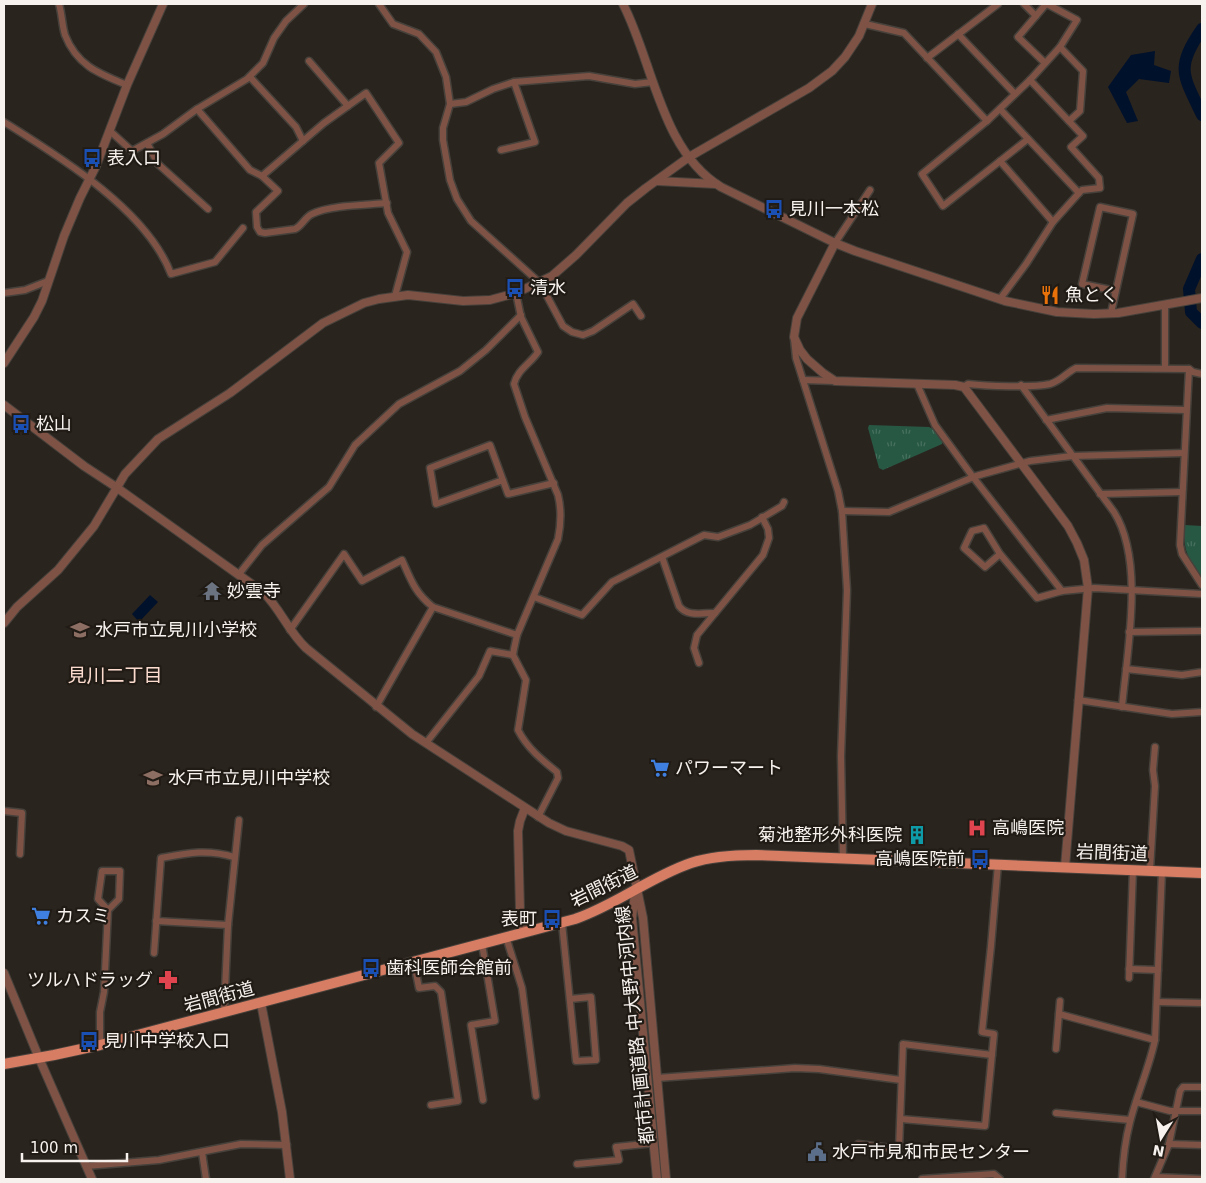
<svg xmlns="http://www.w3.org/2000/svg" width="1206" height="1183" font-family="'DejaVu Sans','Noto Sans JP',sans-serif">
  <defs>
    <pattern id="park-tufts" width="24" height="20" patternUnits="userSpaceOnUse" patternTransform="scale(1.25)"><rect width="24" height="20" fill="#275844"/><path d="M3 7l-1-3M5 7V3M7 7l1-3M15 17l-1-3M17 17v-4M19 17l1-3" fill="none" stroke="#47705f"/></pattern>
  </defs>
  <rect width="100%" height="100%" fill="#2a241e"/>
  <g fill="url(#park-tufts)">
    <polygon points="869,425 929,427 933,429 943,441 942,444 883,470 879,468 868,428"/>
    <path d="M1184,525L1202,526V578C1187,555 1184,554 1184,525Z"/>
  </g>
  <g fill="#00112c">
    <polygon points="1155,51 1154,65 1171,71 1169,83 1139,79 1126,92 1138,121 1127,123 1108,87 1131,55"/>
    <polygon points="150,595 158,602 139,622 132,614"/>
  </g>
  <g fill="none" stroke-linecap="round" stroke-linejoin="round">
    <g stroke="#00112c" stroke-width="12">
      <path d="M1202,29C1175,68 1183,75 1202,115"/>
      <polyline points="1202,259 1189,289 1191,312 1202,323"/>
    </g>
    <g stroke="#47413b" stroke-width="9">
      <g id="minor">
        <path d="M59,4C62,14 62,25 65,35C77,66 100,74 127,85"/>
        <polyline points="379,4 393,24 419,34 436,52 446,77 450,104 443,128 443,140 450,180 457,199 471,221 540,283 563,326 572,332 583,335 593,331 633,304 641,316"/>
        <polyline points="1024,4 1036,16"/>
        <polyline points="865,24 904,33 987,121"/>
        <polyline points="958,34 1015,94"/>
        <polyline points="1060,47 1083,71 1080,111 1069,121"/>
        <polyline points="927,58 998,4"/>
        <polyline points="309,61 348,106"/>
        <polyline points="1045,63 1018,37 1046,4"/>
        <polyline points="250,77 296,127 303,141"/>
        <polyline points="450,104 466,102 493,89 514,82 589,76 635,84 653,82"/>
        <polyline points="197,109 250,170 262,176 324,123 366,93 399,143 379,163 388,213 407,252 395,296"/>
        <polyline points="1000,109 1079,193"/>
        <path d="M4,122C60,157 147,210 171,274L215,262L243,228"/>
        <polyline points="110,131 132,151 163,134 197,109 247,79 263,63 274,38 286,21 304,4"/>
        <polyline points="1028,139 943,206 922,174 987,121 1030,80 1060,47 1077,20 1047,4"/>
        <polyline points="147,143 158,164 208,209"/>
        <polyline points="501,150 535,142 514,82"/>
        <polyline points="1000,161 1053,222"/>
        <path d="M262,176L278,191L256,212L257,227L260,232L265,233L295,229C302,226 305,217 312,214C330,205 366,205 387,203"/>
        <polyline points="835,243 870,190"/>
        <polyline points="4,293 25,290 48,281"/>
        <path d="M516,293L521,317L538,352C531,363 517,370 514,384L525,417L558,495C562,511 561,524 558,539L517,635L514,649L513,655L526,680L518,730C527,748 542,760 557,772L558,778L538,817"/>
        <polyline points="1000,299 1026,264 1053,222 1079,193 1082,190 1100,188 1099,178 1071,147 1083,136 1030,80"/>
        <polyline points="1111,313 1133,214 1100,207 1082,284 1116,291"/>
        <polyline points="794,339 796,358 838,491 842,511 847,590 841,756 843,858"/>
        <polyline points="1165,368 1165,305"/>
        <polyline points="1189,369 1180,545 1182,554 1202,585"/>
        <polyline points="803,380 834,381"/>
        <polyline points="917,384 935,425 973,477 1062,591"/>
        <path d="M1021,385L1114,512C1145,561 1127,651 1122,707"/>
        <path d="M964,387L968,384C985,386 1033,388 1050,384C1061,381 1067,372 1076,368L1189,369L1193,372L1202,374"/>
        <polyline points="1046,420 1107,408 1186,410"/>
        <polyline points="503,480 436,504 430,468 490,445 508,494 554,483"/>
        <polyline points="1100,494 1182,492"/>
        <polyline points="842,511 889,512 976,476 1030,461 1072,456 1184,453"/>
        <polyline points="1000,554 985,567 964,548 972,531 984,528 1000,554 1037,598 1062,591 1094,588 1202,594"/>
        <path d="M662,557L679,606C687,617 702,613 715,613"/>
        <polyline points="239,574 262,545 329,487 355,445 399,404 460,371 486,350 521,315"/>
        <polyline points="534,597 582,615 612,582 704,535 718,537 750,525 782,506 784,502"/>
        <path d="M290,630L344,554L362,581L402,560C411,580 415,593 433,607L517,635"/>
        <polyline points="1129,632 1202,631"/>
        <polyline points="699,663 694,648 697,635 763,555 769,538 768,529 762,517"/>
        <polyline points="1126,669 1182,675 1202,672"/>
        <polyline points="1078,700 1172,714 1202,712"/>
        <polyline points="376,707 433,607"/>
        <polyline points="426,743 479,676 490,651 513,655"/>
        <polyline points="4,811 22,813 20,854"/>
        <polyline points="1150,870 1155,786 1153,770 1155,747"/>
        <polyline points="156,921 228,925"/>
        <polyline points="562,923 576,1061 596,1060 591,997 570,999"/>
        <polyline points="506,937 522,988 536,1096"/>
        <polyline points="482,944 495,1021 471,1025 483,1100"/>
        <path d="M154,953L161,858C188,853 207,849 234,857"/>
        <polyline points="414,963 419,988 435,986 441,992 458,1101 431,1105"/>
        <polyline points="1129,969 1158,970"/>
        <polyline points="1129,978 1133,870"/>
        <polyline points="1157,1002 1202,1003"/>
        <polyline points="224,1012 228,925 239,820"/>
        <polyline points="1059,1014 1155,1040"/>
        <polyline points="100,1045 100,1012 104,992 108,910 119,899 120,871 102,871 98,899 108,910"/>
        <polyline points="1056,1049 1060,1001"/>
        <polyline points="657,1078 795,1068 819,1069 901,1080"/>
        <polyline points="1136,1102 1170,1111 1202,1111"/>
        <polyline points="1056,1113 1130,1120"/>
        <polyline points="901,1119 985,1126 994,1034 982,1032 991,946 998,864"/>
        <polyline points="858,1144 899,1149 903,1044 992,1055"/>
        <polyline points="1169,1144 1202,1145"/>
        <polyline points="202,1152 206,1179"/>
        <polyline points="577,1164 619,1160 616,1147 654,1143"/>
        <polyline points="86,1166 159,1160 241,1144 287,1145"/>
        <polyline points="1156,1177 1202,1179"/>
        <polyline points="922,1179 994,1174 1000,1179"/>
        <path d="M1122,1179C1123,1159 1125,1141 1130,1122C1137,1094 1149,1068 1155,1040L1162,871"/>
        <polyline points="1154,1179 1169,1144 1180,1091 1183,1087 1202,1087"/>
      </g>
    </g>
    <g stroke="#47413b" stroke-width="10">
      <g id="tertiary">
        <path d="M623,4C653,62 661,151 721,187L835,243L855,251L1005,301L1057,312L1094,314L1118,313L1202,298"/>
        <polyline points="657,181 716,184"/>
        <polyline points="835,243 797,318 794,337 800,350 807,359 823,373 835,381 955,385 964,387 1068,526 1077,543 1084,560 1088,588 1065,867"/>
        <polyline points="4,363 34,317 42,301 64,236 80,198 96,166 127,85 163,4"/>
        <path d="M4,405L84,466L116,487L264,593C281,610 288,631 306,648L412,734L549,823L566,831L622,846L629,850L643,918L666,1179"/>
        <polyline points="4,623 17,607 58,570 94,526 125,474 158,439 230,393 323,323 364,303 379,299 408,295 463,301 490,300 516,293 552,276 576,255 627,203 646,188 689,157 809,88 832,71 845,57 859,36 872,4"/>
        <polyline points="635,893 632,918 657,1179"/>
        <polyline points="524,933 520,911 518,831 520,821 525,808"/>
        <polyline points="4,973 39,1058 92,1179"/>
        <polyline points="261,1003 282,1112 290,1179"/>
      </g>
    </g>
    <g stroke="#47413b" stroke-width="12">
      <path id="primary" d="M4,1064L54,1055L100,1045L575,919C616,905 650,877 691,863C712,856 734,855 756,855L1202,873"/>
    </g>
    <use href="#minor" stroke="#7e5346" stroke-width="6"/>
    <use href="#tertiary" stroke="#7e5346" stroke-width="8"/>
    <use href="#primary" stroke="#d67d64" stroke-width="10"/>
  </g>
  <defs>
    <g id="bus-bare" transform="scale(1.5)"><path d="M-5-6H5V4H4V6H2V4H-2V6H-4V4H-5ZM-3.5-4V0h7V-4ZM-3.5 1.2v1.5H-2V1.2ZM2 1.2v1.5H3.5V1.2Z" fill="#1a4fb4" stroke="#211b15" stroke-width="2.5" paint-order="stroke"/></g>
    <g id="restaurant-bare" transform="scale(1.5)"><path d="M-5-6h1v4h1v-4h1v4h1v-4h1v5L-1.5 .5V6h-2V.5L-5-1ZM5-6V6H3V1.5H1.5Q1.5-4 5-6Z" fill="#e8710a" stroke="#211b15" stroke-width="2.5" paint-order="stroke"/></g>
    <g id="temple-bare" transform="scale(1.5)"><path d="M0-6L5-2H3V0L6.5 2.5H4V6H1.5V3h-3V6H-4V2.5H-6.5L-3 0V-2H-5Z" fill="#6b7280" stroke="#211b15" stroke-width="2.5" paint-order="stroke"/></g>
    <g id="school-bare" transform="scale(1.5)"><path d="M0-5L7-2L0 1L-7-2ZM-4 1L0 2.5L4 1V4Q0 6-4 4Z" fill="#8d6e63" stroke="#211b15" stroke-width="2.5" paint-order="stroke"/></g>
    <g id="supermarket-bare" transform="scale(1.5)"><path d="M-6-5.5h2.5l.6 2H6L4.5 2H-2.5L-4.4-4H-6ZM-1.5 3.2a1.3 1.3 0 1 0 .1 0ZM3 3.2a1.3 1.3 0 1 0 .1 0Z" fill="#3f7fe0" stroke="#211b15" stroke-width="2.5" paint-order="stroke"/></g>
    <g id="hospital-bare" transform="scale(1.5)"><path d="M-5-5h3v3.5h4V-5h3V5h-3V1.5h-4V5h-3Z" fill="#e0444e" stroke="#211b15" stroke-width="2.5" paint-order="stroke"/></g>
    <g id="building-bare" transform="scale(1.5)"><path d="M-4-6H4V6H1V3H-1V6H-4ZM-2.5-4.3h1.7v1.8h-1.7ZM.8-4.3h1.7v1.8H.8ZM-2.5-1h1.7V.8h-1.7ZM.8-1h1.7V.8H.8Z" fill="#0f9aa8" stroke="#211b15" stroke-width="2.5" paint-order="stroke"/></g>
    <g id="pharmacy-bare" transform="scale(1.5)"><path d="M-2-6h4v4h4v4h-4v4h-4v-4h-4v-4h4Z" fill="#e0444e" stroke="#211b15" stroke-width="2.5" paint-order="stroke"/></g>
    <g id="civic-bare" transform="scale(1.5)"><path d="M-.6-6.5H3V-4.5H.6V-3L4-1V1h2V6H-6V1h2V-1L-.6-3ZM-1.2 2.5V6h2.4V2.5Z" fill="#5c6f8a" stroke="#211b15" stroke-width="2.5" paint-order="stroke"/></g>
  </defs>
  <g fill-rule="evenodd">
    <use href="#bus-bare" x="92" y="158"/>
    <use href="#bus-bare" x="774" y="209"/>
    <use href="#bus-bare" x="515" y="288"/>
    <use href="#restaurant-bare" x="1050" y="295"/>
    <use href="#bus-bare" x="21" y="424"/>
    <use href="#temple-bare" x="212" y="591"/>
    <use href="#school-bare" x="80" y="630"/>
    <use href="#supermarket-bare" x="660" y="768"/>
    <use href="#school-bare" x="153" y="778"/>
    <use href="#hospital-bare" x="977" y="828"/>
    <use href="#building-bare" x="917" y="835"/>
    <use href="#bus-bare" x="980" y="859"/>
    <use href="#supermarket-bare" x="41" y="916"/>
    <use href="#bus-bare" x="552" y="919"/>
    <use href="#bus-bare" x="371" y="968"/>
    <use href="#pharmacy-bare" x="168" y="980"/>
    <use href="#bus-bare" x="89" y="1041"/>
    <use href="#civic-bare" x="817" y="1152"/>
  </g>
  <g text-anchor="middle" stroke-width="4.5" stroke-linejoin="round" paint-order="stroke">
    <g font-size="18" fill="#f7f2ee" stroke="#211b15" text-anchor="start">
      <text x="107" y="164">表入口</text>
      <text x="789" y="215">見川一本松</text>
      <text x="530" y="294">清水</text>
      <text x="1065" y="301">魚とく</text>
      <text x="36" y="430">松山</text>
      <text x="227" y="597">妙雲寺</text>
      <text x="95" y="636">水戸市立見川小学校</text>
      <text x="675" y="774">パワーマート</text>
      <text x="168" y="784">水戸市立見川中学校</text>
      <text x="992" y="834">高嶋医院</text>
      <text x="902" y="841" text-anchor="end">菊池整形外科医院</text>
      <text x="965" y="865" text-anchor="end">高嶋医院前</text>
      <text x="56" y="922">カスミ</text>
      <text x="537" y="925" text-anchor="end">表町</text>
      <text x="386" y="974">歯科医師会館前</text>
      <text x="153" y="986" text-anchor="end">ツルハドラッグ</text>
      <text x="104" y="1047">見川中学校入口</text>
      <text x="832" y="1158">水戸市見和市民センター</text>
    </g>
    <g font-size="18" fill="#f7f2ee" stroke="#211b15">
      <text transform="translate(1112 853) rotate(2)" y="6">岩間街道</text>
      <text transform="translate(604 886) rotate(-26)" y="6">岩間街道</text>
      <text transform="translate(219 997) rotate(-15)" y="6">岩間街道</text>
      <text transform="translate(635 1025) rotate(-96)" y="6">都市計画道路 中大野中河内線</text>
    </g>
    <g font-size="19" fill="#fcdccf" stroke="#211b15">
      <text x="115" y="682">見川二丁目</text>
    </g>
  </g>
  <rect width="1206" height="1183" fill="none" stroke="#f7f2ee" stroke-width="10"/>
  <g transform="translate(1161 1138) rotate(191)" stroke="#211b15" stroke-width="4" paint-order="stroke">
  <path d="M0-4L9 19L0 12L-9 19Z" fill="#f7f2ee"/>
  <text y="-8" font-size="14" font-weight="bold" text-anchor="middle" fill="#f7f2ee">N</text>
  </g>
  <path d="M22 1153v8h105v-8" fill="none" stroke="#f7f2ee" stroke-width="2.5"/>
  <text x="30" y="1153" font-size="15" fill="#f7f2ee" stroke="#211b15" stroke-width="4" paint-order="stroke">100 m</text>
</svg>
